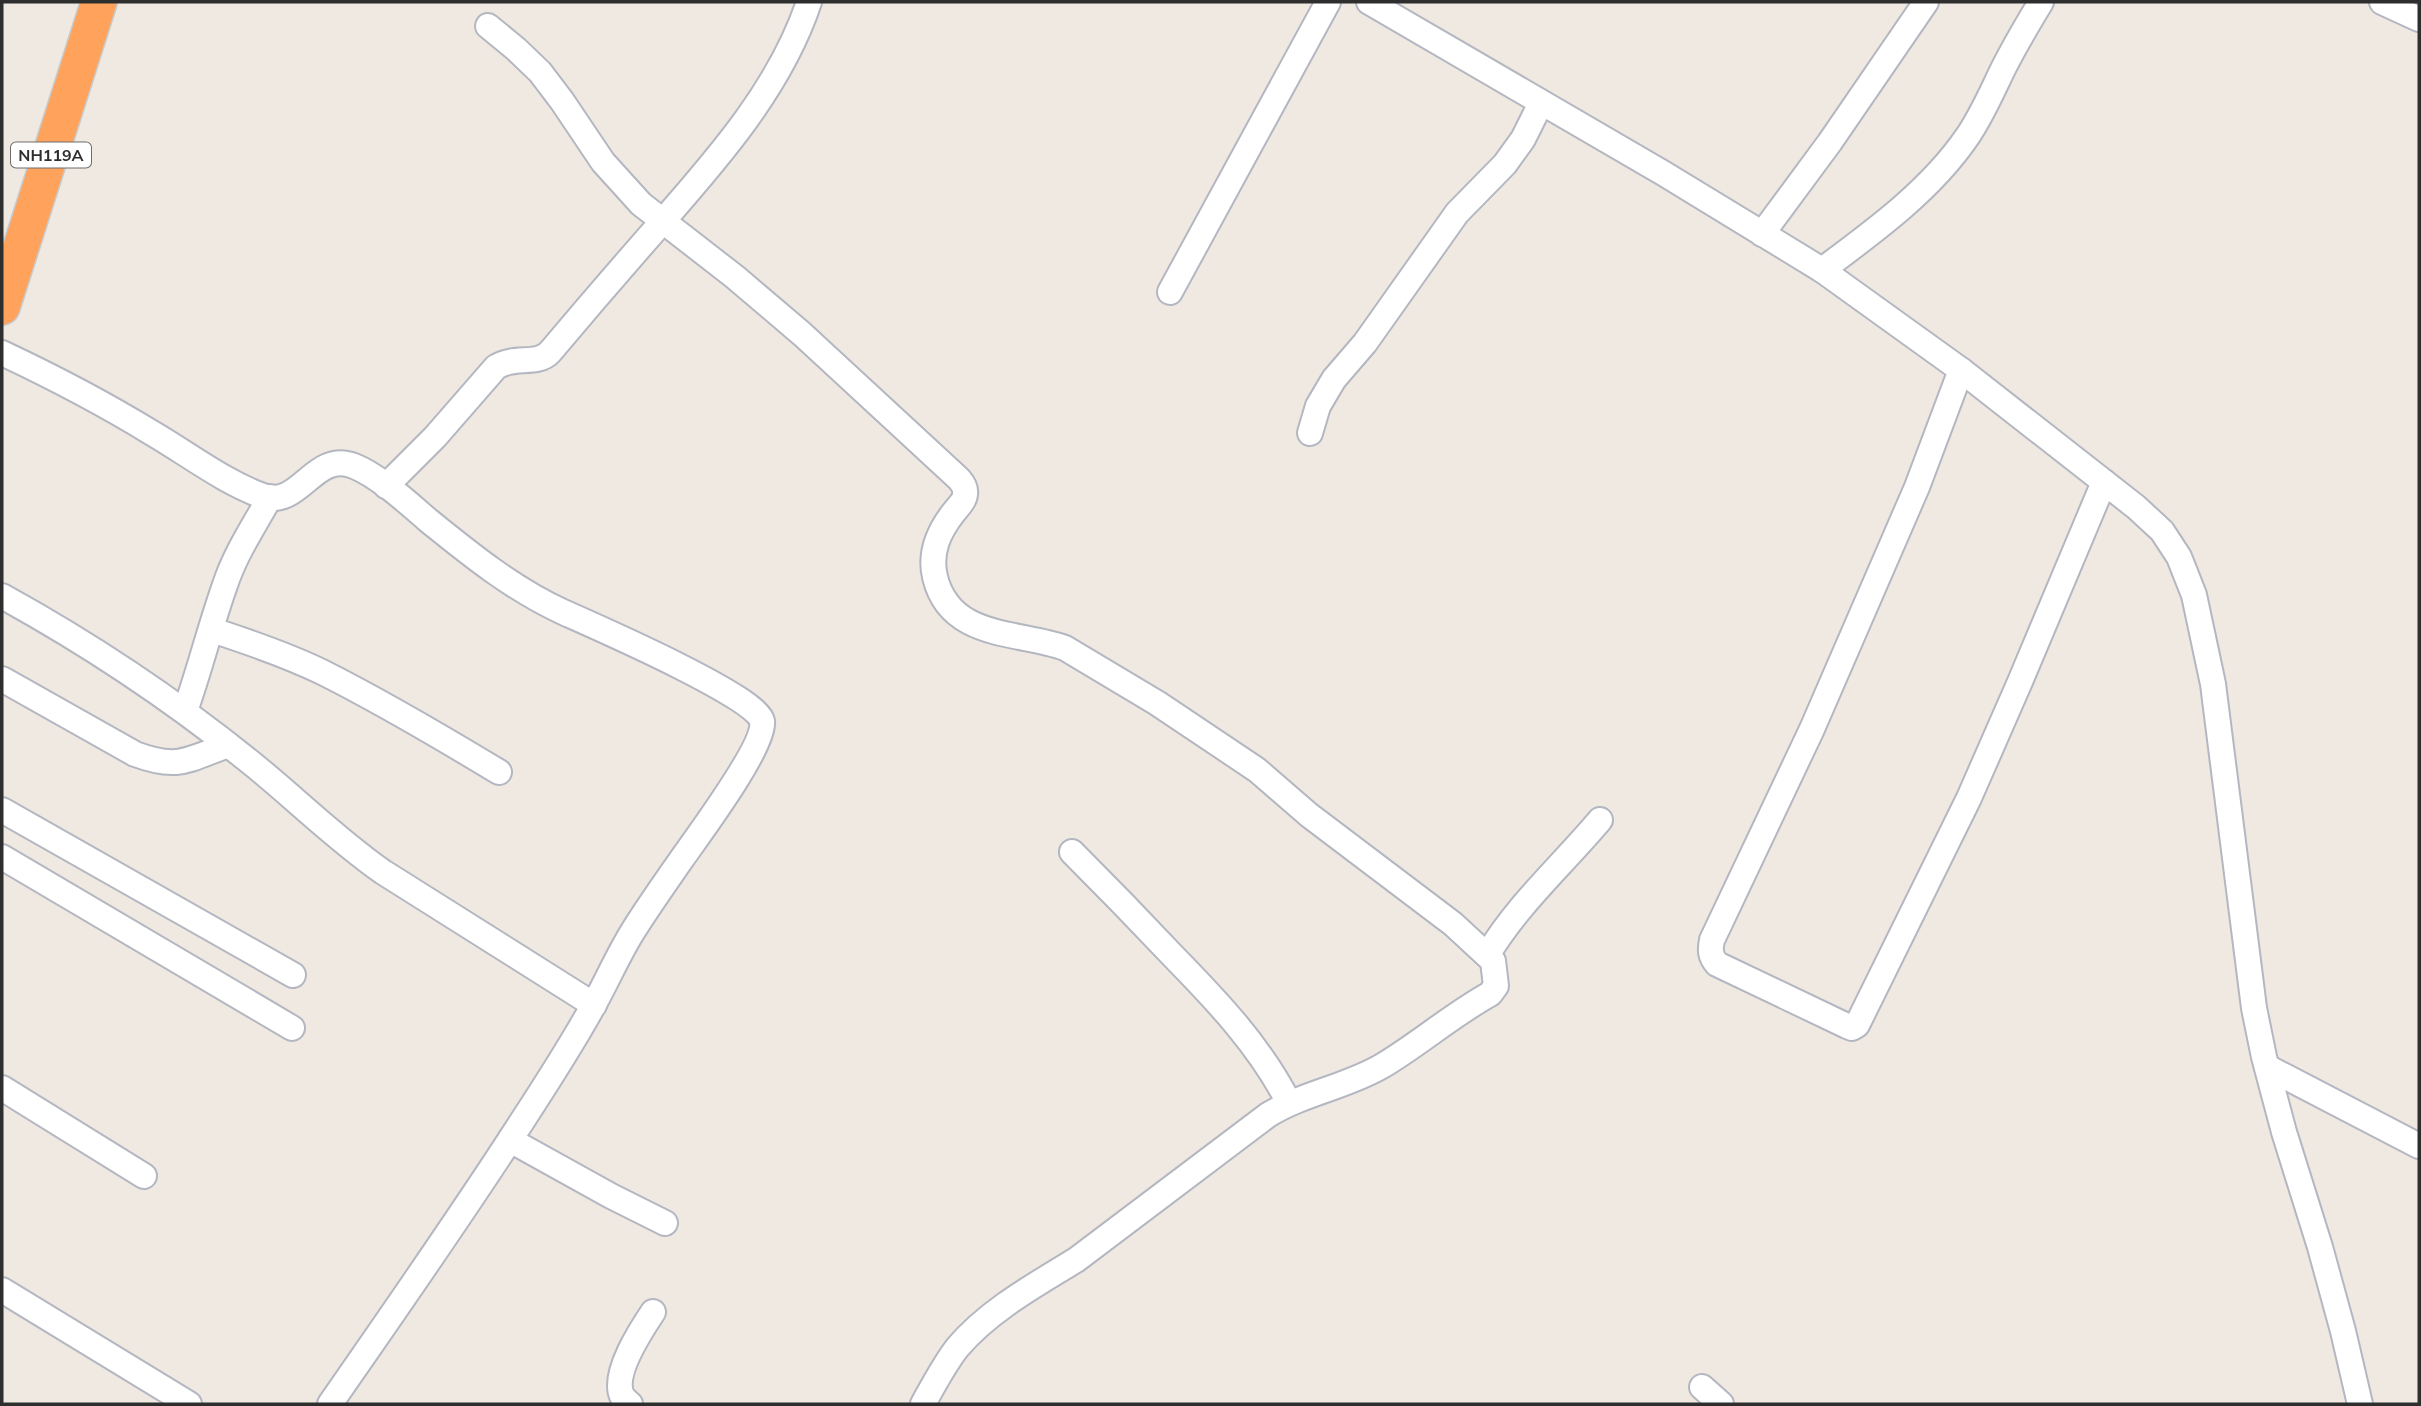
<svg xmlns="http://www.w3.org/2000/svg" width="2421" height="1406" font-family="Mulish,sans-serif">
  <rect width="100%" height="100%" fill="#efe9e1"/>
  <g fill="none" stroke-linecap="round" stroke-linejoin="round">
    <g stroke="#b4b7c1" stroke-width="28">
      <g id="minor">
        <polyline points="1369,2 1663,173 1822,270 1961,370 2136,507 2162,531 2179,557 2194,595 2213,684 2254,1008 2264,1057 2284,1132 2320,1247 2343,1331 2360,1404"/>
        <polyline points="2382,2 2419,19"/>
        <path d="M488,26L516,49L540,72L562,101L603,162L641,204L735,277L802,334L959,479C963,484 966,488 965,494C965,500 958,507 954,512C939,531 929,552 935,577C950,640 1019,631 1065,648L1157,703L1257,770L1309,815L1453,924L1493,961L1496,986L1490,994C1452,1015 1419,1044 1382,1066C1346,1087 1304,1093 1268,1115L1076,1260C1035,1285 988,1311 957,1348C944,1365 933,1386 923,1404"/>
        <polyline points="1762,234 1830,142 1926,2"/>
        <path d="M1822,270C1873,232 1930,191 1967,137C1981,117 1991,94 2002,71C2014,47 2027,25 2041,2"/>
        <polyline points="1170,292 1328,2"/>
        <path d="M2,353C53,377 103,403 152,433C188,454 224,482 263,496C300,509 314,450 354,466C379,476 408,503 429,521C471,555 513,589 563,612C592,625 758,697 762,721C766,745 697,837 681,860C665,883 648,907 633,931C618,955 607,981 593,1006C570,1048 543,1089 517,1129C457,1222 393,1313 330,1404"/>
        <path d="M1961,370L1917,487L1812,729L1712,940C1710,950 1710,956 1717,964L1847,1026L1852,1028L1857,1025L1969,798L2019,684L2104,482"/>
        <polyline points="1310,433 1318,406 1334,379 1365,343 1457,213 1505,164 1523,139 1541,103"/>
        <path d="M386,486L435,437L496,367C515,355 537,366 550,352C587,308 624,265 662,222C720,156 781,86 809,2"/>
        <path d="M2,596C91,645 175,701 255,766C298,801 337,840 383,872L594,1005"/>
        <path d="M212,630C249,642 287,655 322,672C382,702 441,737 499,772"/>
        <path d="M2,679L135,754C178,770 187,760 228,745"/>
        <path d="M185,711C200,669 210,627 225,585C235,554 254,526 270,497"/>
        <polyline points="2,810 293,975"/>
        <path d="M1072,852C1106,886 1140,921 1173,956C1217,1001 1260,1046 1289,1103"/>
        <polyline points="2,857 292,1028"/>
        <path d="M1488,954C1518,904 1563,864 1600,820"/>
        <polyline points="2267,1067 2419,1146"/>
        <polyline points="2,1088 144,1176"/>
        <polyline points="510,1140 611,1196 665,1223"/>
        <polyline points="2,1290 189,1404"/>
        <polyline points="1702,1387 1721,1404"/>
        <path d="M630,1404C627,1401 624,1399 622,1396C612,1374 641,1330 653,1312"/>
      </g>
    </g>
    <g stroke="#c9c9c9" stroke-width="38">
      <polyline id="highway" points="2,307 99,2"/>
    </g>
    <use href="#minor" stroke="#fff" stroke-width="24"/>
    <use href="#highway" stroke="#ffa35c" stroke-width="35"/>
  </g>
  <g text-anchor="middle" stroke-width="6" stroke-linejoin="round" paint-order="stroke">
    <rect fill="#fff" stroke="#6d6d6d" stroke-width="2" x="11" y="142.5" width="80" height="25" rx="5"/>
    <g font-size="16" font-weight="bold" fill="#2e2e2e">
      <text x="51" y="161">NH119A</text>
    </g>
  </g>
  <rect width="2421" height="1406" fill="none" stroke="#2e2e2e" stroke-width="7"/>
</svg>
